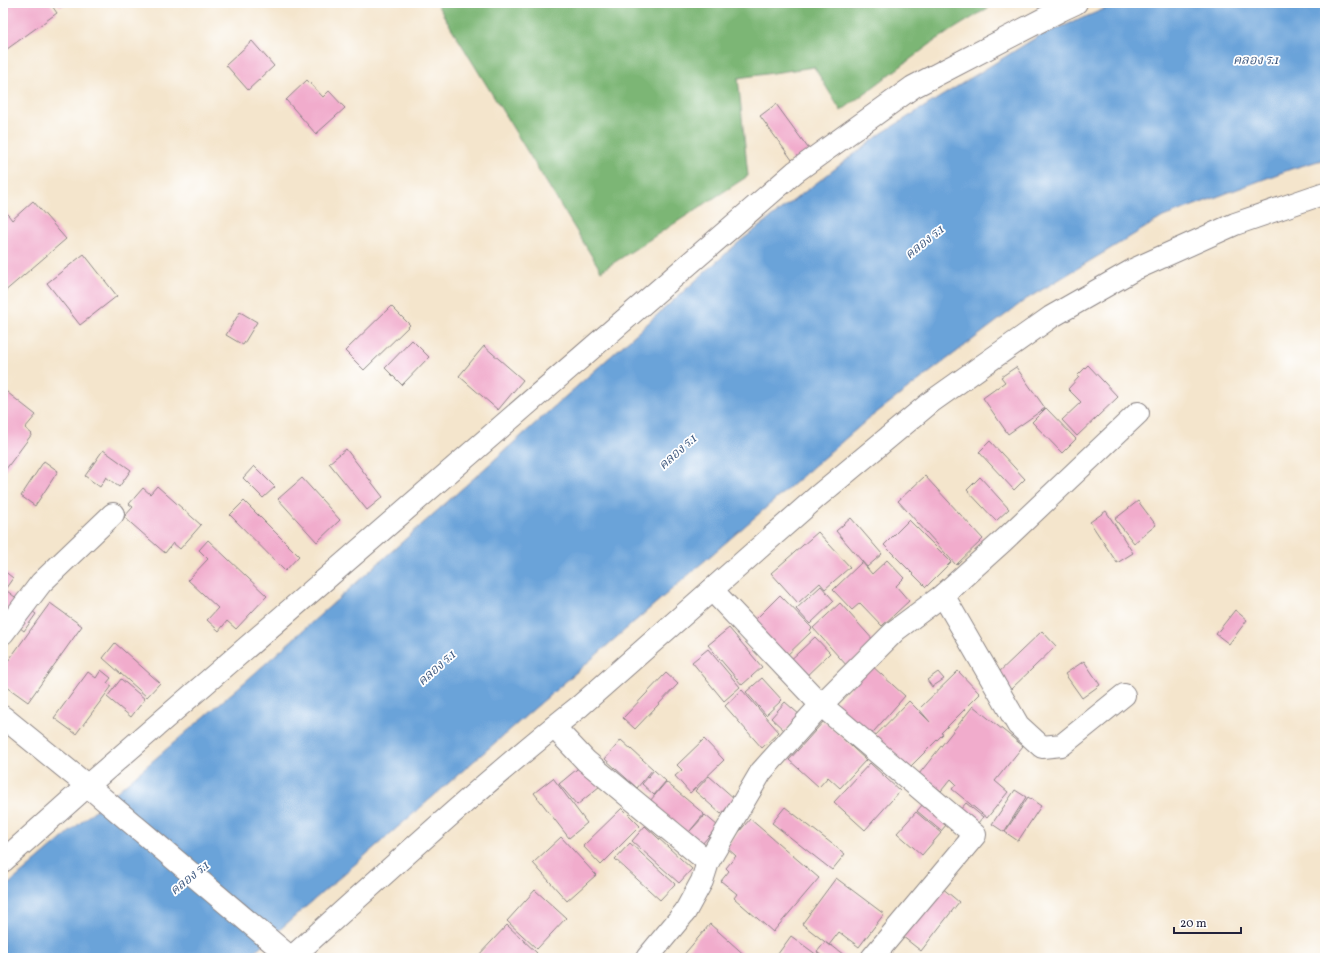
<svg xmlns="http://www.w3.org/2000/svg" width="1328" height="961" font-family="Vollkorn,'Noto Serif Thai',serif">
  <rect width="100%" height="100%" fill="#fff"/>
  <filter id="ink" filterUnits="userSpaceOnUse"><feTurbulence type="fractalNoise" baseFrequency=".025" numOctaves="2"/><feDisplacementMap in="SourceGraphic" scale="8" xChannelSelector="R" yChannelSelector="G"/><feConvolveMatrix kernelMatrix="1 2 1 2 8 2 1 2 1" color-interpolation-filters="sRGB"/></filter>
  <filter id="wash" filterUnits="userSpaceOnUse"><feTurbulence type="fractalNoise" baseFrequency=".012" numOctaves="4" result="noise"/><feDisplacementMap in="SourceGraphic" scale="16" xChannelSelector="R" yChannelSelector="G"/><feGaussianBlur stdDeviation="0.9" result="paint"/><feColorMatrix in="noise" values="0 0 0 0 0 0 0 0 0 0 0 0 0 0 0 0 0 1.4 0 .05"/><feComposite in="paint" operator="in"/></filter>
  <g filter="url(#wash)">
    <rect width="100%" height="100%" fill="#f4e5cc"/>
    <polygon fill="#7bb674" stroke="#4e6c58" points="436,3 996,3 936,40 841,111 814,67 738,78 748,176 601,271"/>
    <polygon fill="#6aa3d9" stroke="#46628a" points="1119,3 1325,3 1325,159 1291,169 1163,217 1025,300 867,420 247,958 3,958 3,889 246,681 739,242 882,133 1037,37"/>
    <g id="blocks">
      <g fill="#f1accc">
        <polygon points="3,3 50,3 57,13 3,52"/>
        <polygon points="57,3 68,3 60,7"/>
        <polygon points="252,41 274,66 248,90 226,65"/>
        <polygon points="307,80 323,97 329,91 345,108 316,134 286,100"/>
        <polygon points="776,104 811,152 795,164 760,116"/>
        <polygon points="33,201 66,239 3,293 3,213 5,211 12,220"/>
        <polygon points="84,254 117,296 80,325 47,283"/>
        <polygon points="391,306 410,325 364,370 345,351"/>
        <polygon points="240,312 257,322 243,345 226,335"/>
        <polygon points="412,340 429,357 402,385 385,368"/>
        <polygon points="484,346 523,380 498,410 459,376"/>
        <polygon points="1088,365 1118,397 1077,436 1062,420 1081,402 1068,389 1079,377 1077,376"/>
        <polygon points="1016,367 1045,408 1008,434 983,398 1005,382 1001,377"/>
        <polygon points="3,389 36,415 25,428 32,434 3,473"/>
        <polygon points="1046,408 1076,439 1062,453 1032,422"/>
        <polygon points="990,441 1025,479 1014,490 979,452"/>
        <polygon points="346,449 383,497 367,510 329,463"/>
        <polygon points="103,450 131,470 119,487 106,477 100,487 85,476"/>
        <polygon points="44,461 58,471 35,506 21,496"/>
        <polygon points="254,466 275,487 263,498 243,478"/>
        <polygon points="925,476 983,539 956,565 898,501"/>
        <polygon points="980,477 1009,509 996,521 967,490"/>
        <polygon points="302,478 340,520 317,542 278,499"/>
        <polygon points="157,486 201,525 180,549 173,543 165,553 124,517 133,507 129,504 143,488 150,494"/>
        <polygon points="244,501 299,556 285,571 230,515"/>
        <polygon points="1138,501 1156,525 1134,543 1115,519"/>
        <polygon points="1106,511 1133,553 1117,563 1090,522"/>
        <polygon points="851,518 882,554 867,567 836,531"/>
        <polygon points="909,520 951,562 926,587 884,545"/>
        <polygon points="818,532 850,567 825,589 820,583 798,603 771,573"/>
        <polygon points="208,540 267,596 236,629 227,621 219,631 207,620 218,608 188,580 208,559 199,550"/>
        <polygon points="887,560 904,578 896,586 909,601 882,626 860,603 852,610 833,590 862,562 872,574"/>
        <polygon points="3,570 13,578 3,592"/>
        <polygon points="821,586 834,601 810,624 796,609"/>
        <polygon points="7,591 23,603 3,629 3,597"/>
        <polygon points="780,595 812,628 810,630 811,632 781,661 748,627"/>
        <polygon points="50,603 82,626 28,702 3,684 3,668"/>
        <polygon points="840,603 875,642 848,667 813,628"/>
        <polygon points="25,606 36,614 24,631 13,622"/>
        <polygon points="1235,610 1247,620 1229,644 1216,634"/>
        <polygon points="729,628 762,667 742,685 708,645"/>
        <polygon points="1042,631 1056,646 1010,690 996,675"/>
        <polygon points="815,637 830,653 800,682 785,665"/>
        <polygon points="115,643 160,683 147,697 103,658"/>
        <polygon points="708,649 740,687 724,701 692,662"/>
        <polygon points="1084,661 1100,685 1082,698 1065,674"/>
        <polygon points="871,665 905,696 867,739 832,708"/>
        <polygon points="101,670 111,678 107,683 112,686 76,734 54,718 88,672 96,678"/>
        <polygon points="958,671 980,694 941,733 943,734 904,773 870,741 909,701 930,722 919,709"/>
        <polygon points="938,672 944,679 932,687 927,680"/>
        <polygon points="666,673 678,684 635,729 623,718"/>
        <polygon points="762,678 782,700 766,715 746,692"/>
        <polygon points="121,679 145,699 131,717 107,697"/>
        <polygon points="742,690 779,732 762,748 725,706"/>
        <polygon points="785,702 800,715 785,731 771,718"/>
        <polygon points="973,706 1023,746 995,781 1008,792 987,818 952,789 956,784 951,779 941,791 919,774"/>
        <polygon points="824,721 866,760 840,788 828,777 819,787 789,760"/>
        <polygon points="704,739 724,760 690,793 675,776 682,770 677,765"/>
        <polygon points="621,740 653,769 637,788 605,759"/>
        <polygon points="870,763 900,791 865,830 834,802"/>
        <polygon points="582,765 600,786 577,805 559,784"/>
        <polygon points="654,770 666,781 654,795 642,784"/>
        <polygon points="709,776 735,799 721,814 695,791"/>
        <polygon points="553,778 587,823 569,838 534,793"/>
        <polygon points="666,782 704,814 690,831 705,815 718,826 701,845 650,801"/>
        <polygon points="1015,790 1026,797 1004,832 992,824"/>
        <polygon points="929,797 952,818 941,831 917,811"/>
        <polygon points="1028,797 1041,806 1018,841 1005,832"/>
        <polygon points="966,803 983,817 971,831 954,817"/>
        <polygon points="785,807 845,854 832,870 772,823"/>
        <polygon points="622,808 640,826 601,865 583,846"/>
        <polygon points="916,812 941,833 922,855 897,833"/>
        <polygon points="750,819 819,878 773,932 734,898 737,894 721,881 729,871 726,868 736,856 726,847"/>
        <polygon points="645,826 692,869 679,883 632,841"/>
        <polygon points="561,837 596,875 567,901 533,863"/>
        <polygon points="630,843 675,884 660,900 615,859"/>
        <polygon points="836,878 884,914 859,947 839,932 829,945 802,924"/>
        <polygon points="941,887 959,902 921,951 902,936"/>
        <polygon points="535,890 566,918 537,949 507,921"/>
        <polygon points="710,924 748,958 681,958"/>
        <polygon points="507,925 537,953 532,958 476,958"/>
        <polygon points="791,936 821,958 775,958"/>
        <polygon points="825,942 830,946 831,945 848,958 824,958 817,952"/>
      </g>
    </g>
  </g>
  <g filter="url(#ink)">
    <use href="#blocks" fill-opacity="0" stroke="#8b8484" stroke-width="1"/>
    <g fill="none" stroke-linecap="round" stroke-linejoin="round">
      <g stroke="#8b8484" stroke-width="24">
        <g id="minor">
          <polyline points="712,590 821,705 975,835 872,958"/>
          <polyline points="943,595 1018,725 1042,747 1062,745 1124,695"/>
          <polyline points="3,633 41,583 113,514"/>
          <polyline points="3,717 95,792 291,958"/>
          <polyline points="554,727 586,761 708,862"/>
          <polyline points="3,861 87,786 795,172 913,87 1061,10 1076,3"/>
          <path d="M291,958C386,873 480,785 580,706L818,496L931,402L1051,317L1135,269L1235,224L1325,193"/>
          <polyline points="647,958 685,912 702,881 708,862 761,772 821,705 896,630 943,595 1003,541 1138,413"/>
        </g>
      </g>
      <use href="#minor" stroke="#fff" stroke-width="22"/>
    </g>
  </g>
  <g text-anchor="middle" stroke-width="3.5" stroke-linejoin="round" paint-order="stroke">
    <g font-size="13" font-style="italic" fill="#425c82" stroke="#fff">
      <text x="1256" y="64">คลอง ร.1</text>
      <text transform="translate(924 241) rotate(-39)" y="5">คลอง ร.1</text>
      <text transform="translate(677 451) rotate(-42)" y="5">คลอง ร.1</text>
      <text transform="translate(436 667) rotate(-42)" y="5">คลอง ร.1</text>
      <text transform="translate(189 877) rotate(-39)" y="5">คลอง ร.1</text>
    </g>
  </g>
  <rect width="1328" height="961" fill="none" stroke="#fff" stroke-width="16"/>
  <path d="M1174 927v6h67v-6" fill="none" stroke="#22223b" stroke-width="2"/>
  <text x="1180" y="927" font-size="12" fill="#22223b" stroke="#ffffff" stroke-width="3" paint-order="stroke">20 m</text>
</svg>
